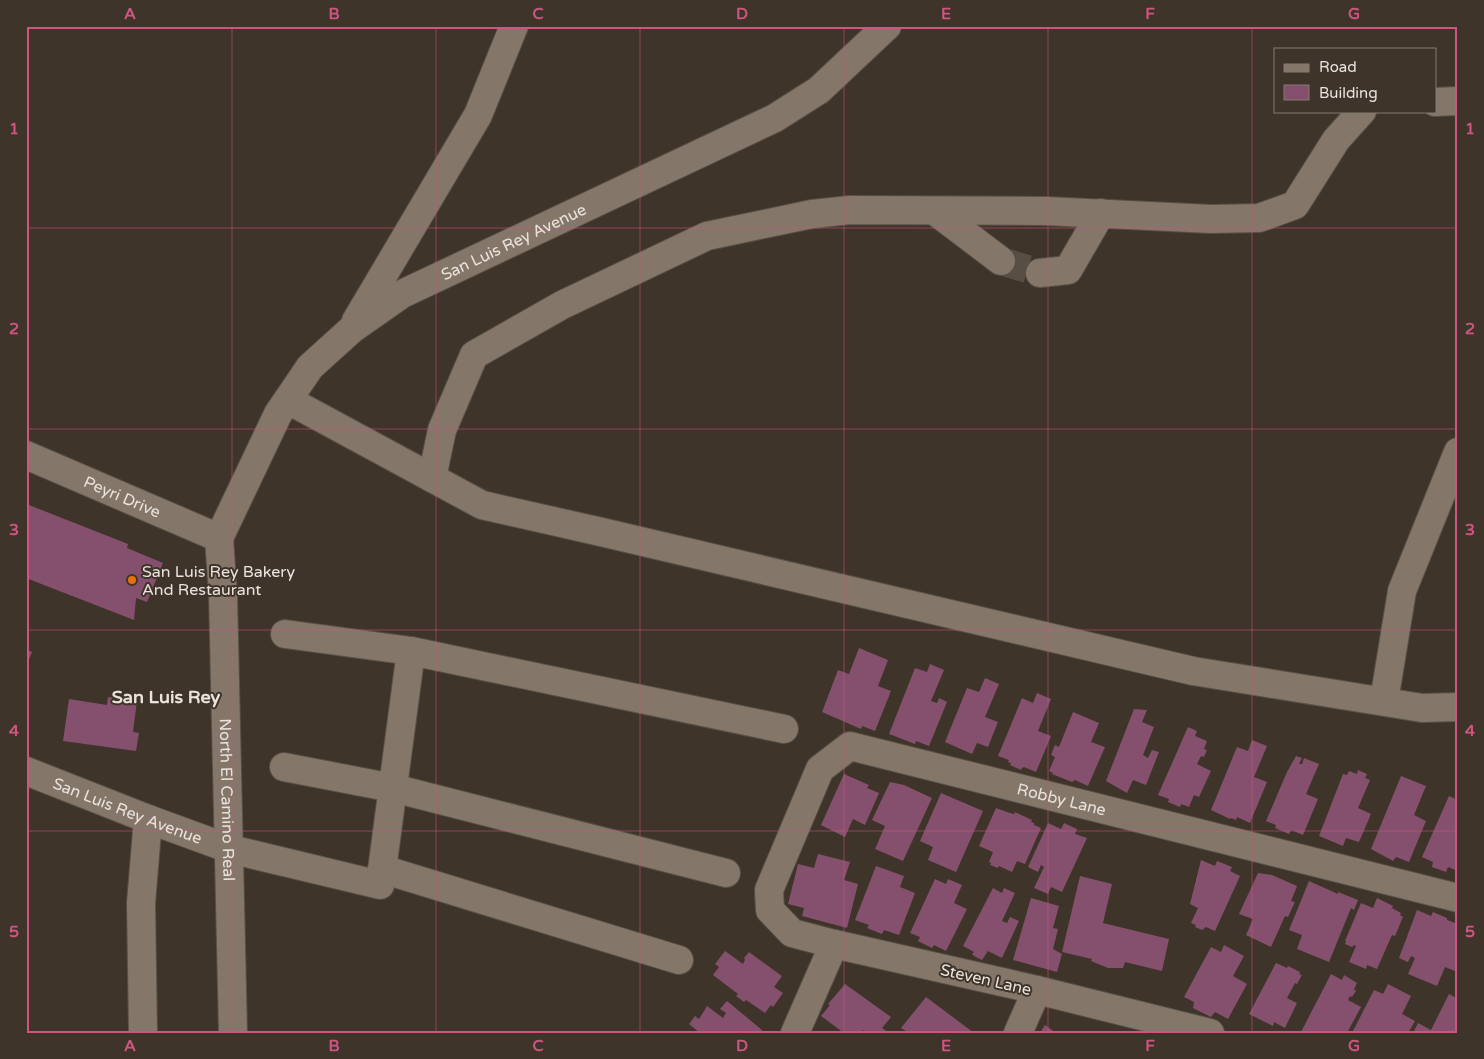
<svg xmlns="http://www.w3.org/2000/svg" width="1484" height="1059" font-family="'Varela Round',sans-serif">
  <rect width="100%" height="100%" fill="#3f3429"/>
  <g fill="#85506d">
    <polygon points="29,505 128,544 127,548 163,563 147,602 136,598 134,620 26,578 26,511"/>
    <polygon points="859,648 888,660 878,686 891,691 875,731 862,726 861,729 822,712 838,670 849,674"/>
    <polygon points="26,649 32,652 26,666"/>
    <polygon points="930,664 944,670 931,701 937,703 939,698 947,702 929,746 916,741 915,744 889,734 915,668 927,672"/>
    <polygon points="985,678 999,684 985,717 998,722 988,747 977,743 972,754 945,742 967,688 979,692"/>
    <polygon points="1037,693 1051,699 1038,731 1051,736 1036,772 1024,767 1022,768 1021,770 1010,765 1011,763 1008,762 1009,760 998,756 1022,698 1033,703"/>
    <polygon points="108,697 137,701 133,732 139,733 136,751 63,741 69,699 107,705"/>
    <polygon points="1134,709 1147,710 1142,722 1154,727 1143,755 1148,758 1152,750 1159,752 1146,785 1133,780 1127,793 1106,781"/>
    <polygon points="1073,712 1099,723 1091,742 1105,747 1088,786 1075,780 1072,782 1052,774 1053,773 1049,771 1055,757 1051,755 1055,745 1059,747"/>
    <polygon points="1188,727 1197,731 1195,736 1207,741 1204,749 1207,750 1204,757 1201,756 1197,764 1211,771 1199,797 1194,795 1189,807 1181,804 1180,807 1168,802 1169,799 1158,795"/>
    <polygon points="1252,740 1267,746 1254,777 1267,782 1250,823 1237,817 1236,820 1231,818 1230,819 1211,810 1237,747 1248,751"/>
    <polygon points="1296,756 1302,758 1299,764 1302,764 1304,758 1319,764 1306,794 1318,799 1303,835 1291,830 1289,834 1275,828 1276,825 1266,821 1287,772"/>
    <polygon points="1358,770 1367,774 1365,778 1370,780 1358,808 1371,814 1359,842 1346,838 1343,846 1319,836 1343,774 1347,775 1349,771 1357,774"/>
    <polygon points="844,774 869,785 867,788 879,793 865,825 853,819 845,837 821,825"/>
    <polygon points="1401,776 1426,786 1414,815 1426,821 1409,862 1396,857 1393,861 1371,849"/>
    <polygon points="890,782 904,785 932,798 903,861 875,849 885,826 872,820"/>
    <polygon points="941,793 983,811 956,872 928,860 933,847 920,841"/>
    <polygon points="1449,796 1458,800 1458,871 1448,867 1446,872 1432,867 1433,862 1422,857"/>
    <polygon points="996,808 1010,813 1014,814 1015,812 1032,820 1031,822 1034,823 1034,825 1041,828 1025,864 1017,861 1012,872 999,866 998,868 990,865 991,863 989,862 993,852 979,846"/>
    <polygon points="1048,823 1061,829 1064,823 1077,829 1075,834 1087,838 1062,892 1051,887 1048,894 1034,888 1044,867 1041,865 1038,872 1028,867"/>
    <polygon points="818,854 850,862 844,880 858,884 847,928 802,916 804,908 788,904 798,864 814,868"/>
    <polygon points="1201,860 1215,866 1217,861 1232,867 1230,871 1240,876 1215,931 1206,927 1202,930 1195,927 1196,925 1191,923 1198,908 1190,904"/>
    <polygon points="876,866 904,876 900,887 915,893 899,935 884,930 882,934 867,928 869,925 855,920"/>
    <polygon points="1258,873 1272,875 1297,886 1291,901 1295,902 1288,917 1285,916 1271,947 1246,935 1253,919 1239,914"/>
    <polygon points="1080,876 1112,884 1103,923 1169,939 1162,971 1125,962 1123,968 1108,968 1091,961 1092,959 1062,952"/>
    <polygon points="935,879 946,884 948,879 962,885 954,903 967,909 946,951 934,945 932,948 918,941 920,937 910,933"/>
    <polygon points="1309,881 1338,894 1338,892 1358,900 1354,910 1351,908 1329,962 1297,949 1302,935 1289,930"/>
    <polygon points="993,888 1002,893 1004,888 1015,893 1002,921 1007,923 1010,917 1019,921 1002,958 988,951 982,960 974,956 972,954 974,952 963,946"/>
    <polygon points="1031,898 1059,906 1053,928 1058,929 1053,949 1062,954 1057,972 1013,960"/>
    <polygon points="1377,898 1393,906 1392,908 1401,913 1400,915 1403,917 1395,936 1392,935 1377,969 1367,965 1366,969 1349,962 1356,946 1354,945 1352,947 1345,944 1346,941 1345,941 1361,903 1373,908"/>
    <polygon points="1417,910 1431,916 1433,912 1447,918 1447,920 1458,924 1458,965 1455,971 1445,967 1437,986 1408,974 1415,958 1411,956 1408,962 1399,958"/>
    <polygon points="1224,945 1244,956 1233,976 1247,984 1228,1019 1215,1012 1211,1017 1193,1008 1194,1002 1184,997 1211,947 1221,952"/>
    <polygon points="725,951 743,964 745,960 744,958 749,952 782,976 774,987 783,993 773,1007 771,1005 765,1013 746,1000 744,1002 736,996 738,994 713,975 719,967 715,964"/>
    <polygon points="1276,963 1287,968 1288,966 1300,972 1299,974 1302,975 1297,984 1295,983 1287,998 1297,1003 1285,1028 1274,1022 1273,1026 1249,1014"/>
    <polygon points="1331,974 1342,980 1344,975 1357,983 1354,989 1356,991 1352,997 1350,996 1348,1000 1361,1007 1347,1033 1303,1033 1301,1032"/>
    <polygon points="845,984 891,1017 882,1028 889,1033 867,1033 863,1030 861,1033 844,1033 821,1016 830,1005 828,1004"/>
    <polygon points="1388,984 1411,996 1402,1014 1415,1021 1408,1033 1352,1033 1374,990 1383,994"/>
    <polygon points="1449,994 1458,999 1458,1033 1413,1033 1418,1023 1431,1030"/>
    <polygon points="926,997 974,1033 905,1033 906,1031 901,1028"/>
    <polygon points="727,1001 762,1030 760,1033 700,1033 689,1024 695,1016 699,1019 707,1006 723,1018 726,1013 720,1009"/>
    <polygon points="1045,1025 1056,1033 1040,1033"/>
  </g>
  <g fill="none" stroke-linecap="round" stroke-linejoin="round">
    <polyline stroke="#594e44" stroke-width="28" stroke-dasharray="28 14" stroke-linecap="butt" points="1001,261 1040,273"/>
    <g stroke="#595046" stroke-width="30">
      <g id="minor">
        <polyline points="1435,102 1458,101"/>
        <polyline points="935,211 1001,261"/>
        <polyline points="1040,273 1068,270 1101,213"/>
        <polyline points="356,321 478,115 514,26"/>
        <polyline points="288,400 482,505 597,531 1193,671 1422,708 1458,707"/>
        <path id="s1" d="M26,455L219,538"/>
        <polyline points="432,478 442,430 474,355 562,305 707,236 812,214 850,210 1046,211 1211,219 1259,218 1295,205 1336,140 1362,111"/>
        <path id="s2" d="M219,538L278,414L310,367L352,329L402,294L775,118L819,90L887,26"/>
        <path id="s3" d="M219,538L223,595L233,1033"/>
        <polyline points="285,634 411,651"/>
        <polyline points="1384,701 1402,591 1458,452"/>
        <polyline points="284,767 393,788 726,873"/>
        <path id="s4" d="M26,771L148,819L230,849L380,885L411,651L784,729"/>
        <polyline points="382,869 679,960"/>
        <polyline points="143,1033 141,903 148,819"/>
        <polyline points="795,1033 834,944"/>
        <polyline points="1018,1033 1037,990"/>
        <path id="s5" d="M1210,1033L1037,990L834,944L792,933L770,910L769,890L820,769L850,746L1458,898"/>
      </g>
    </g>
    <use href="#minor" stroke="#84776a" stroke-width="28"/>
  </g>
  <path fill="none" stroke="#ce5582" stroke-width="1" stroke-opacity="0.55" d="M232,26V1033M436,26V1033M640,26V1033M844,26V1033M1048,26V1033M1252,26V1033M26,228H1458M26,429H1458M26,630H1458M26,831H1458"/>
  <circle fill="#e8710a" stroke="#3f3429" stroke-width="2" cx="132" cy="580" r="5"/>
  <g text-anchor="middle" stroke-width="4" stroke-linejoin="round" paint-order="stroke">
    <g font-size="16" fill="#eae3dc" stroke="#3f3429">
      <text dy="6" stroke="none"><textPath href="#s2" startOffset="435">San Luis Rey Avenue</textPath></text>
      <text dy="6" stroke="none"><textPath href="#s1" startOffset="105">Peyri Drive</textPath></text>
      <text dy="6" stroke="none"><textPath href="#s5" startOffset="869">Robby Lane</textPath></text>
      <text dy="6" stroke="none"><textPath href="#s3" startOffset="262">North El Camino Real</textPath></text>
      <text dy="6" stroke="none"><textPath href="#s4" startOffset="109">San Luis Rey Avenue</textPath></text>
      <text transform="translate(986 979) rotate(13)" y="6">Steven Lane</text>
    </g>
    <g font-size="16" fill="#eae3dc" stroke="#3f3429" text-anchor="start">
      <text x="142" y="577">San Luis Rey Bakery<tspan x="142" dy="18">And Restaurant</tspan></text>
    </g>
    <g font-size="18" font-weight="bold" fill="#eae3dc" stroke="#3f3429">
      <text x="166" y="703">San Luis Rey</text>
    </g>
  </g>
  <rect width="1484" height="1059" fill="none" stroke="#3f3429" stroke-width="55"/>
  <rect x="1274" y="48" width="162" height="65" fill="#3f3429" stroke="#837a71"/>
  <rect x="1284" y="64" width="25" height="8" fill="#84776a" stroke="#837a71"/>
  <text x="1319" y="72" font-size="15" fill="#eae3dc">Road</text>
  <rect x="1284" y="85" width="25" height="15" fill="#85506d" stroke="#837a71"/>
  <text x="1319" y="98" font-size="15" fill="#eae3dc">Building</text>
  <rect x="28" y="28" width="1428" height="1004" fill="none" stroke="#ce5582" stroke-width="2"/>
  <g font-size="16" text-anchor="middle" font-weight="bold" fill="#ce5582">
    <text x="130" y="19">A</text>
    <text x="334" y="19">B</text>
    <text x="538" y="19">C</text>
    <text x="742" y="19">D</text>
    <text x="946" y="19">E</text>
    <text x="1150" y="19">F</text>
    <text x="1354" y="19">G</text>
    <text x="14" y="134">1</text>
    <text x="1470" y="134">1</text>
    <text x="14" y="334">2</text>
    <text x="1470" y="334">2</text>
    <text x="14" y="535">3</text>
    <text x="1470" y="535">3</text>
    <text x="14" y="736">4</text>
    <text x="1470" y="736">4</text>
    <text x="14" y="937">5</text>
    <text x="1470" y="937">5</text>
    <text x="130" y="1051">A</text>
    <text x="334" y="1051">B</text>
    <text x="538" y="1051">C</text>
    <text x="742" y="1051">D</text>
    <text x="946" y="1051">E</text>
    <text x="1150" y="1051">F</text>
    <text x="1354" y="1051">G</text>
  </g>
</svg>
